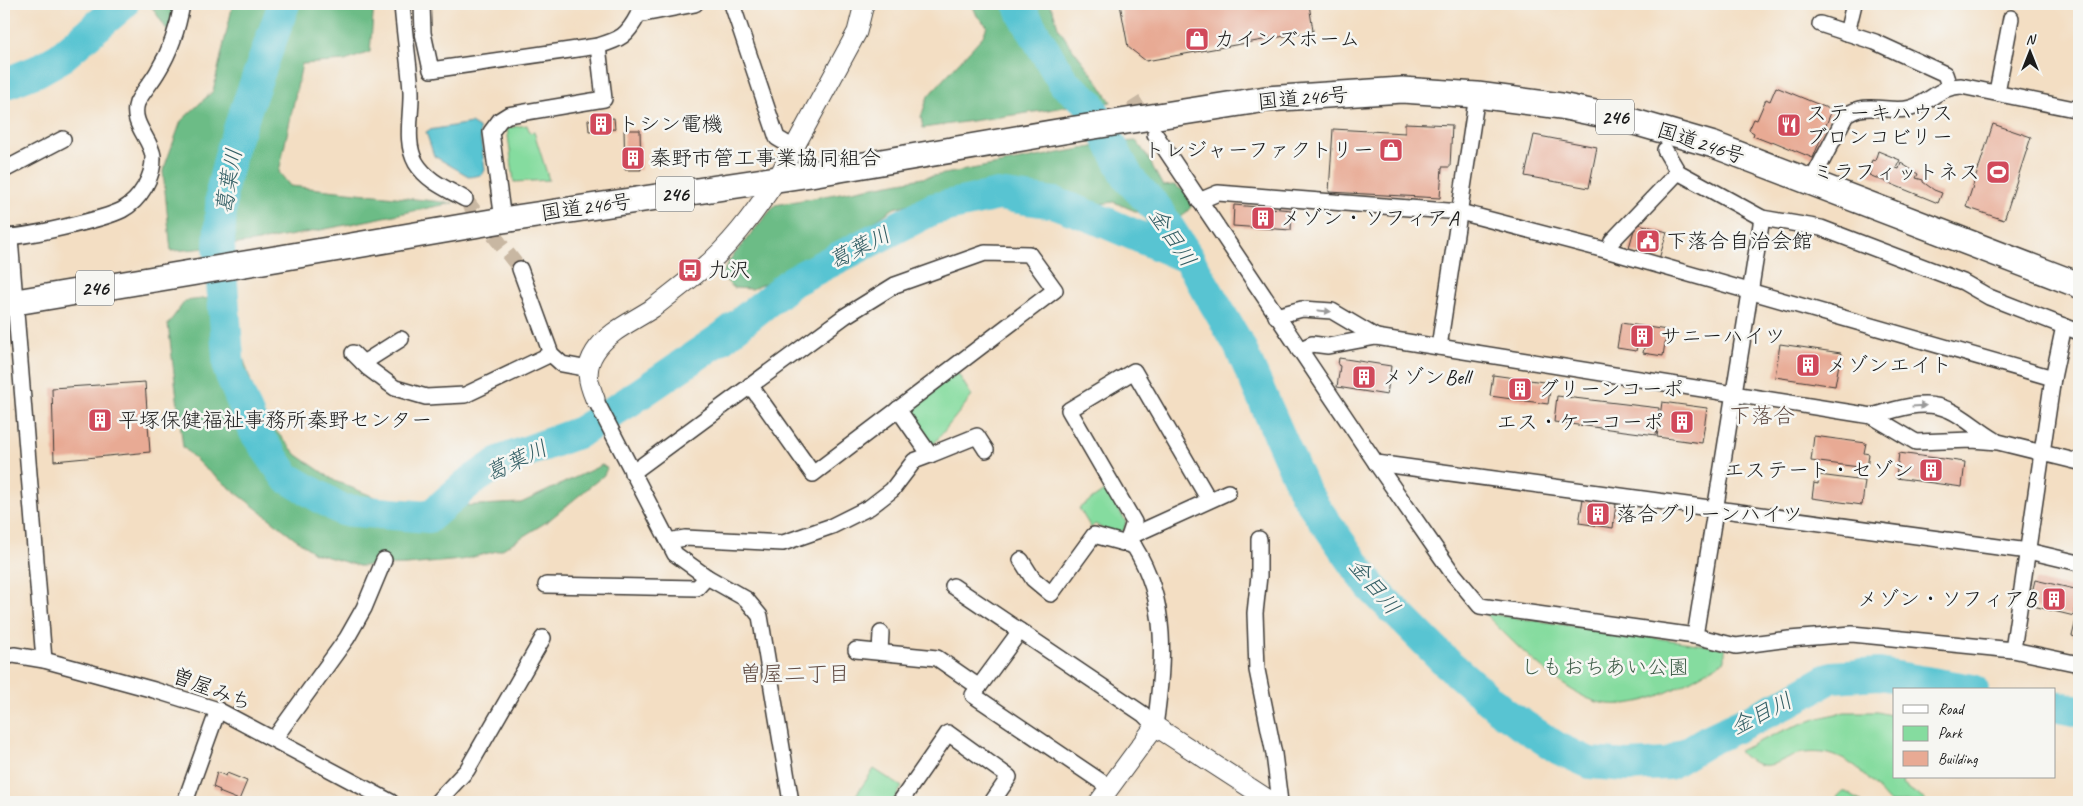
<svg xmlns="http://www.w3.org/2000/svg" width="2083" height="806" font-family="Caveat,'Klee One',sans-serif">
  <rect width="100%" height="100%" fill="#f6f6f2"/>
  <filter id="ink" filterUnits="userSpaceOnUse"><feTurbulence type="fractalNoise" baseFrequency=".02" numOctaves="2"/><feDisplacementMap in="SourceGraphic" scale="10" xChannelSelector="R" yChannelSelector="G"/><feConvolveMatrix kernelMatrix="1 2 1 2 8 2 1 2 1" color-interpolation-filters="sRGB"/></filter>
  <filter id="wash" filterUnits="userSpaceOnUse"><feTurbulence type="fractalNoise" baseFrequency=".0096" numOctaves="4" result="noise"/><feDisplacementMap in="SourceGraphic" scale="20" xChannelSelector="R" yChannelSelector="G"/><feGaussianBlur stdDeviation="1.12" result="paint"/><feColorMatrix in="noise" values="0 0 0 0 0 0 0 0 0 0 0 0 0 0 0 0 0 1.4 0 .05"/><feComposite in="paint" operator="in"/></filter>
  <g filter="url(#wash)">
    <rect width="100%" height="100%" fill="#f3dec3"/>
    <g fill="#85dc9f" stroke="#507c5e">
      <polygon points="527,125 530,133 534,132 549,180 514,182 507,128"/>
      <polygon points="957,372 972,396 933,445 910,416 910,407"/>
      <polygon points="1107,489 1126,522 1124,530 1114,536 1095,524 1091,528 1079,508"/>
      <path d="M1484,613L1725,648V660C1699,676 1662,699 1632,703C1620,705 1605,705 1594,701C1556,687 1512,641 1484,613Z"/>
      <path d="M1845,712H1878L1894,716V777H1904L1902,784L1928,802H1889C1871,782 1856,761 1829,754C1820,752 1808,752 1798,754C1780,759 1770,772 1751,761C1746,758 1742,756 1739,751C1777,733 1803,720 1845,712Z"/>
      <polygon points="874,769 902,787 892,802 851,802"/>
      <polygon points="1842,792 1846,792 1862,802 1832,802"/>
    </g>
    <g fill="#6cbc86" stroke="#446c51">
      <polygon points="150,4 174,4 169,33"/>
      <path d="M233,4H374L370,52L345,61L302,64L279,172L290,186L453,203C361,221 265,245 171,251L163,171L181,121L213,91Z"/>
      <polygon points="972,4 1049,4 1053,10 1058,27 1069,44 1097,80 1111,102 1073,105 1048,110 923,128 921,117 928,96 983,36 987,26 977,16"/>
      <path d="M1136,141C1149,156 1153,169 1163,186L1174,185L1189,194L1191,207L1179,220L1163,223L1114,202L1099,204L1036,186H990L944,195L894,208L841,245L805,265L752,289L734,288L721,276L731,258L775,205L1119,142Z"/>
      <polygon points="219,297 228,312 257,400 267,421 297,455 335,481 382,500 458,506 521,503 602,465 607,468 604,475 548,521 501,550 461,560 407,565 359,566 314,553 203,467 183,447 168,324 185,301"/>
    </g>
    <polygon fill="#58c4d2" stroke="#3a7077" points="471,123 479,128 485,170 481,175 470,177 434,156 426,132 429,130"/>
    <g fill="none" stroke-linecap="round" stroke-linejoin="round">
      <g stroke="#58c4d2" stroke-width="32">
        <polyline points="284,4 232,148 222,189 219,245 229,370 255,432 286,477 342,510 429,517 467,484 501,461 580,432 628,402 723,337 793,281 933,209 998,195 1055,203 1095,218 1188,258"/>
        <polyline points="1019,4 1023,14 1064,83 1089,103 1129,179 1157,209 1188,258 1239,345 1305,493 1371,587 1444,660 1503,712 1559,749 1590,763 1627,766 1669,764 1707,741 1786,703 1832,677 1879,674 1973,690"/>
        <polyline points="4,84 37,71 60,58 123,4"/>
        <polyline points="2054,706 2079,711"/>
      </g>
    </g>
    <g id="blocks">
      <g fill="#e8aa94">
        <polygon points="1120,4 1309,4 1313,31 1146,61 1128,47"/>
        <polygon points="1776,87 1832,110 1813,158 1772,141 1771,143 1753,136 1754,133 1749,130 1754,119 1757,120 1766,99 1770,101"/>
        <polygon points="614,118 615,129 589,131 588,120"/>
        <polygon points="1405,123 1452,125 1450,167 1442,167 1440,198 1329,192 1333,129 1405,133"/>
        <polygon points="1993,124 2031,137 2004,220 1966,207"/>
        <polygon points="624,130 640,130 641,170 625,170"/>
        <polygon points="1534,135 1597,147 1589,188 1525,176"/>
        <polygon points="1878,151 1900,160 1896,168 1899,169 1901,163 1918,174 1916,178 1923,180 1923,182 1934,190 1942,193 1938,203 1869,175 1871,169 1869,168 1872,160 1875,161"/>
        <polygon points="1234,205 1292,210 1291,230 1233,226"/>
        <polygon points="1636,223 1667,232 1659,259 1628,251"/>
        <polygon points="1621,323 1667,330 1663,356 1643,353 1645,343 1638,342 1636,351 1617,348"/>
        <polygon points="1780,344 1841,353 1835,386 1775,377"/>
        <polygon points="1339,358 1391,366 1387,395 1337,387 1340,366 1338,365"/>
        <polygon points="1493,375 1551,383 1548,404 1490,396"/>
        <polygon points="145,382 150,452 54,461 52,388"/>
        <polygon points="1557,396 1659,408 1656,435 1554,422"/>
        <polygon points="1662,402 1707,408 1702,443 1657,437"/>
        <polygon points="1814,436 1866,443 1864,453 1869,454 1867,468 1811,461"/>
        <polygon points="1899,453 1965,462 1962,487 1896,478"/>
        <polygon points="1819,475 1865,481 1862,505 1812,498 1814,483 1818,484"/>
        <polygon points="1583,499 1616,504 1613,528 1579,523"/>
        <polygon points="2035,580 2079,590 2074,616 2029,605"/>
        <polygon points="2077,616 2079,617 2079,638 2072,636"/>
        <polygon points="217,772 226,776 227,773 247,781 239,800 219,792 220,790 213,787"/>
      </g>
    </g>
  </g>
  <g filter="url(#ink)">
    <use href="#blocks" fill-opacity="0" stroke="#3c3935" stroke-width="1"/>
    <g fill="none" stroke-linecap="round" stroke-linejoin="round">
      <g stroke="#c8b7a2" stroke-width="15" stroke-dasharray="15 8" stroke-linecap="butt">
        <polyline points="1133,100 1148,123"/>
        <polyline points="465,199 520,269"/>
      </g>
      <g stroke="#3c3935" stroke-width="18">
        <g id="minor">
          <path d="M402,4C404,33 409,62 411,91C412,114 404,142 416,163C427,181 447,189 465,199"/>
          <path d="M422,4L423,33L431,70L598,46C621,39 627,36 638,15L695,4"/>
          <polyline points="732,4 777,138 794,148"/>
          <polyline points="1820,24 1875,42 1945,74 1949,86"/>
          <polyline points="1847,33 1854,4"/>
          <polyline points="1997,92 2011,18"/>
          <polyline points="1155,134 1376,463 1451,571 1480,606 1695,636 1736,646 1789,639 1852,634 2013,650 2079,664"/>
          <polyline points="1665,150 1678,172 1762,218 1821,228 1963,282 1989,297 2079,332"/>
          <polyline points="4,170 63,139"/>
          <path d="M1811,182L1846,115C1850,113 1855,110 1860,109C1876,105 1894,113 1911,108C1931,102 1938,87 1961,86L2079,110"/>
          <polyline points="1199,201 1218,193 1460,212 1609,251 2053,378"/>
          <polyline points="503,220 491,132 500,120 508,115 604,99 598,46"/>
          <path d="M4,236C18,240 107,218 122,210C140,200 154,177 153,156C151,139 130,123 137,103C142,92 152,82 158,71C171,50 178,28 182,4"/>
          <polyline points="10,238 44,660"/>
          <polyline points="1609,251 1612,241 1678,172"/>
          <polyline points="520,269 551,354 562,364 589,369"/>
          <polyline points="1276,316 1302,309 1332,311 1376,337"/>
          <polyline points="1439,347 1477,95"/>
          <polyline points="1299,350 1312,344 1328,346 1376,337 1872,416 1916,442 1972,440 1998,442 2079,462"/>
          <polyline points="353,353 368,368 395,388 426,397 465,395 551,354"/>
          <polyline points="363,363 401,339"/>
          <polyline points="595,399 675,554 707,577 746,599 760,616 791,802"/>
          <path d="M1872,416C1896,410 1924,398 1949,410C1965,417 1979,431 1995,440"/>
          <polyline points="930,455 977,436 986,450"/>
          <polyline points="1376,463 2028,551 2079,563"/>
          <polyline points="632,473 845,316 895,285 985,253 1029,254 1055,290 813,474 750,385"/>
          <polyline points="1129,537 1228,492"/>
          <polyline points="1259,539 1259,576 1255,613 1257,670 1274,754 1280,802"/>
          <polyline points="668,541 685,538 783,543 832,526 870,507 892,490 914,461 930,455 898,409"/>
          <polyline points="1134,546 1129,537 1134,522 1069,410 1134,371 1209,500"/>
          <path d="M1021,560L1033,579L1051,594L1094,535L1134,546C1169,602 1164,663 1155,726"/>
          <polyline points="546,585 697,588 707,577"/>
          <polyline points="953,586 1143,714 1155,726"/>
          <polyline points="1020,631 973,695 1109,787"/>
          <polyline points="1695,636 1762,218"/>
          <polyline points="856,650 937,658 979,687"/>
          <polyline points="2013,650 2053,378 2064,326"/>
          <polyline points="880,652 881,633"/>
          <polyline points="4,657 14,655 44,660 154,690 218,710 391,802"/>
          <polyline points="274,739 347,638 364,608 384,560"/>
          <polyline points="185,802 218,710"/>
          <polyline points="437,802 467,770 543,638"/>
          <polyline points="900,802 948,733 1009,777 992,802"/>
        </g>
      </g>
      <g stroke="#3c3935" stroke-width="21">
        <g id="tertiary">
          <path d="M595,399C588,382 584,369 595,352C608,331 634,321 653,308C667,297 681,286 695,275C729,248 753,215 777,179L857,32L864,4"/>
          <polyline points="1099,802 1155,726 1272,802"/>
        </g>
      </g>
      <g stroke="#3c3935" stroke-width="28">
        <polyline id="trunk" points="4,304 281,258 503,220 811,174 1069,130 1266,99 1402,90 1477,95 1561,106 1624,119 1714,145 2079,285"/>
      </g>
      <use href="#minor" stroke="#fff" stroke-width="15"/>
      <use href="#tertiary" stroke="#fff" stroke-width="19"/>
      <use href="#trunk" stroke="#fff" stroke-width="25"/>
    </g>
    <defs><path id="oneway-solid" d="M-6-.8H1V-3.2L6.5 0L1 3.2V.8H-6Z" transform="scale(1.25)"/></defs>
    <g fill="#999">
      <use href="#oneway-solid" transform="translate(1324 311) rotate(6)"/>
      <use href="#oneway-solid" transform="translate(1919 406) rotate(-4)"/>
    </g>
  </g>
  <defs>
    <g id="shop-square" transform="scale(1.25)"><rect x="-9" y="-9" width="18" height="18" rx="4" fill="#d1495b" stroke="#f6f6f2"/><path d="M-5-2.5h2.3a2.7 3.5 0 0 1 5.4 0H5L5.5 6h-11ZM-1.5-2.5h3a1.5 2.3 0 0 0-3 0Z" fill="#fff"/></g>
    <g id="building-square" transform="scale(1.25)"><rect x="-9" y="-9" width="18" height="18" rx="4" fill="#d1495b" stroke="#f6f6f2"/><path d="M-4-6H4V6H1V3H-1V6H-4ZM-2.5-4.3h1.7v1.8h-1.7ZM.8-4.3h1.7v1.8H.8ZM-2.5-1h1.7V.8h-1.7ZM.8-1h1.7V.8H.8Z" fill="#fff"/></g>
    <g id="restaurant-square" transform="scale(1.25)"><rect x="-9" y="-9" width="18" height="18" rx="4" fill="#d1495b" stroke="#f6f6f2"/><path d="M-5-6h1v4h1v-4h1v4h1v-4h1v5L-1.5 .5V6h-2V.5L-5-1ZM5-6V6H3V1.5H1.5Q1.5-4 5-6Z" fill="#fff"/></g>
    <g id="stadium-square" transform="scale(1.25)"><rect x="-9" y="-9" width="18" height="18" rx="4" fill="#d1495b" stroke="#f6f6f2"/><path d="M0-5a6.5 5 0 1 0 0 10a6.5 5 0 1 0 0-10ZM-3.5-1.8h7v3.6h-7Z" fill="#fff"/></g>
    <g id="civic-square" transform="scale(1.25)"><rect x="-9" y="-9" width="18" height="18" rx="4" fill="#d1495b" stroke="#f6f6f2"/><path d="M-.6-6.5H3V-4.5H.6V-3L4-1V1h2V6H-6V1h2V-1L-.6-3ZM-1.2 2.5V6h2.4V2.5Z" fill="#fff"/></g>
    <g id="bus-square" transform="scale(1.25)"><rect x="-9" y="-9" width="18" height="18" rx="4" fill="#d1495b" stroke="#f6f6f2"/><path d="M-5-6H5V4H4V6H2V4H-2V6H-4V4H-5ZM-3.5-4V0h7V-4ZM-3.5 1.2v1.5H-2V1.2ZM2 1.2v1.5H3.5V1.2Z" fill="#fff"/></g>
  </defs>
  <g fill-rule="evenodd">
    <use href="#shop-square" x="1197" y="39"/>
    <use href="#building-square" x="601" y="124"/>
    <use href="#restaurant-square" x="1789" y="125"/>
    <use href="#shop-square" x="1391" y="150"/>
    <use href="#building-square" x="633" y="158"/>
    <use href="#stadium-square" x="1998" y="172"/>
    <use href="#building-square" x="1263" y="218"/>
    <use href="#civic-square" x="1648" y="241"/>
    <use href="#bus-square" x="690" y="270"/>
    <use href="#building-square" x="1642" y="336"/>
    <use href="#building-square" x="1808" y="365"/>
    <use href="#building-square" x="1364" y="377"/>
    <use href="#building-square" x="1520" y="389"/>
    <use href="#building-square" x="100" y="420"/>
    <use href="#building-square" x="1682" y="422"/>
    <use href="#building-square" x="1931" y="470"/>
    <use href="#building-square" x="1598" y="514"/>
    <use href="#building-square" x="2054" y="599"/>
  </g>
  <g text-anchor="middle" stroke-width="5" stroke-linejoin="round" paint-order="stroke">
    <g fill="#f6f6f2" stroke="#5d5d5c" stroke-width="1">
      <rect x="1596" y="99.5" width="38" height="35" rx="4"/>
      <rect x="656" y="176.5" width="38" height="35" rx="4"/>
      <rect x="76" y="270.5" width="38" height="35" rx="4"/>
    </g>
    <g font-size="20" font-weight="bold" fill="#1c1c1c">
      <text x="1615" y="124">246</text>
      <text x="675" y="201">246</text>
      <text x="95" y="295">246</text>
    </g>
    <g font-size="21" fill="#1c1c1c" stroke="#f6f6f2" text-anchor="start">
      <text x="1214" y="46">カインズホーム</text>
      <text x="1806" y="120">ステーキハウス<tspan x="1806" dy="24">ブロンコビリー</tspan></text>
      <text x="618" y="131">トシン電機</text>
      <text x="1374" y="157" text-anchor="end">トレジャーファクトリー</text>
      <text x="650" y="165">秦野市管工事業協同組合</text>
      <text x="1980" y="179" text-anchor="end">ミラフィットネス</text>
      <text x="1280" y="225">メゾン・ソフィアA</text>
      <text x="1666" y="248">下落合自治会館</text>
      <text x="708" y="277">九沢</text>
      <text x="1660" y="343">サニーハイツ</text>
      <text x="1826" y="372">メゾンエイト</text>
      <text x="1382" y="384">メゾンBell</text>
      <text x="1538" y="396">グリーンコーポ</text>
      <text x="118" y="427">平塚保健福祉事務所秦野センター</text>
      <text x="1664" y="429" text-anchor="end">エス・ケーコーポ</text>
      <text x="1914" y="477" text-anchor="end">エステート・セゾン</text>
      <text x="1616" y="521">落合グリーンハイツ</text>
      <text x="2036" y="606" text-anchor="end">メゾン・ソフィアB</text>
    </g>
    <g font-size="21" fill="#1c1c1c" stroke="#f6f6f2">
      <text transform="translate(1303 98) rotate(-5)" y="7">国道246号</text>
      <text transform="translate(1701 143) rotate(18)" y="7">国道246号</text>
      <text transform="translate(586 207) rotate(-8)" y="7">国道246号</text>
      <text transform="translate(212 689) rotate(21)" y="7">曽屋みち</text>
    </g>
    <g font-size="21" fill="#415f4a" stroke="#f6f6f2">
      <text x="1605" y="674">しもおちあい公園</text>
    </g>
    <g font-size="22" font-style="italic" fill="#345f65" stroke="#f6f6f2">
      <text transform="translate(228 181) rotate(-80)" y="8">葛葉川</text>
      <text transform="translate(1173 237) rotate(56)" y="8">金目川</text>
      <text transform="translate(859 247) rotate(-27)" y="8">葛葉川</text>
      <text transform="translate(516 460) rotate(-25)" y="8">葛葉川</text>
      <text transform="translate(1375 586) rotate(50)" y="8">金目川</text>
      <text transform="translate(1761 713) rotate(-27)" y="8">金目川</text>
    </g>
    <g font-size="22" fill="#634e46" stroke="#f6f6f2">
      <text x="1762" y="423">下落合</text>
      <text x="795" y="681">曽屋二丁目</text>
    </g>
  </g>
  <rect width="2083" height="806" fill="none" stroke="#f6f6f2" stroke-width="20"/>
  <rect x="1893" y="688" width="162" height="90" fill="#f6f6f2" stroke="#9f9f9c"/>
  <rect x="1903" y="705" width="25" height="8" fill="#ffffff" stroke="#9f9f9c"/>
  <text x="1938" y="714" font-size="15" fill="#1c1c1c">Road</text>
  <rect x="1903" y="726" width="25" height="15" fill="#85dc9f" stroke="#9f9f9c"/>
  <text x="1938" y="738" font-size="15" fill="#1c1c1c">Park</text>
  <rect x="1903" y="751" width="25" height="15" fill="#e8aa94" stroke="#9f9f9c"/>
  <text x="1938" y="764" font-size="15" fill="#1c1c1c">Building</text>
  <g transform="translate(2030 52)" stroke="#f6f6f2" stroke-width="4" paint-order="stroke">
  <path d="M0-4L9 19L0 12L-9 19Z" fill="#1c1c1c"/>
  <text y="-8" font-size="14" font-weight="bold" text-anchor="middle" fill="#1c1c1c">N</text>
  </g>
</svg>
